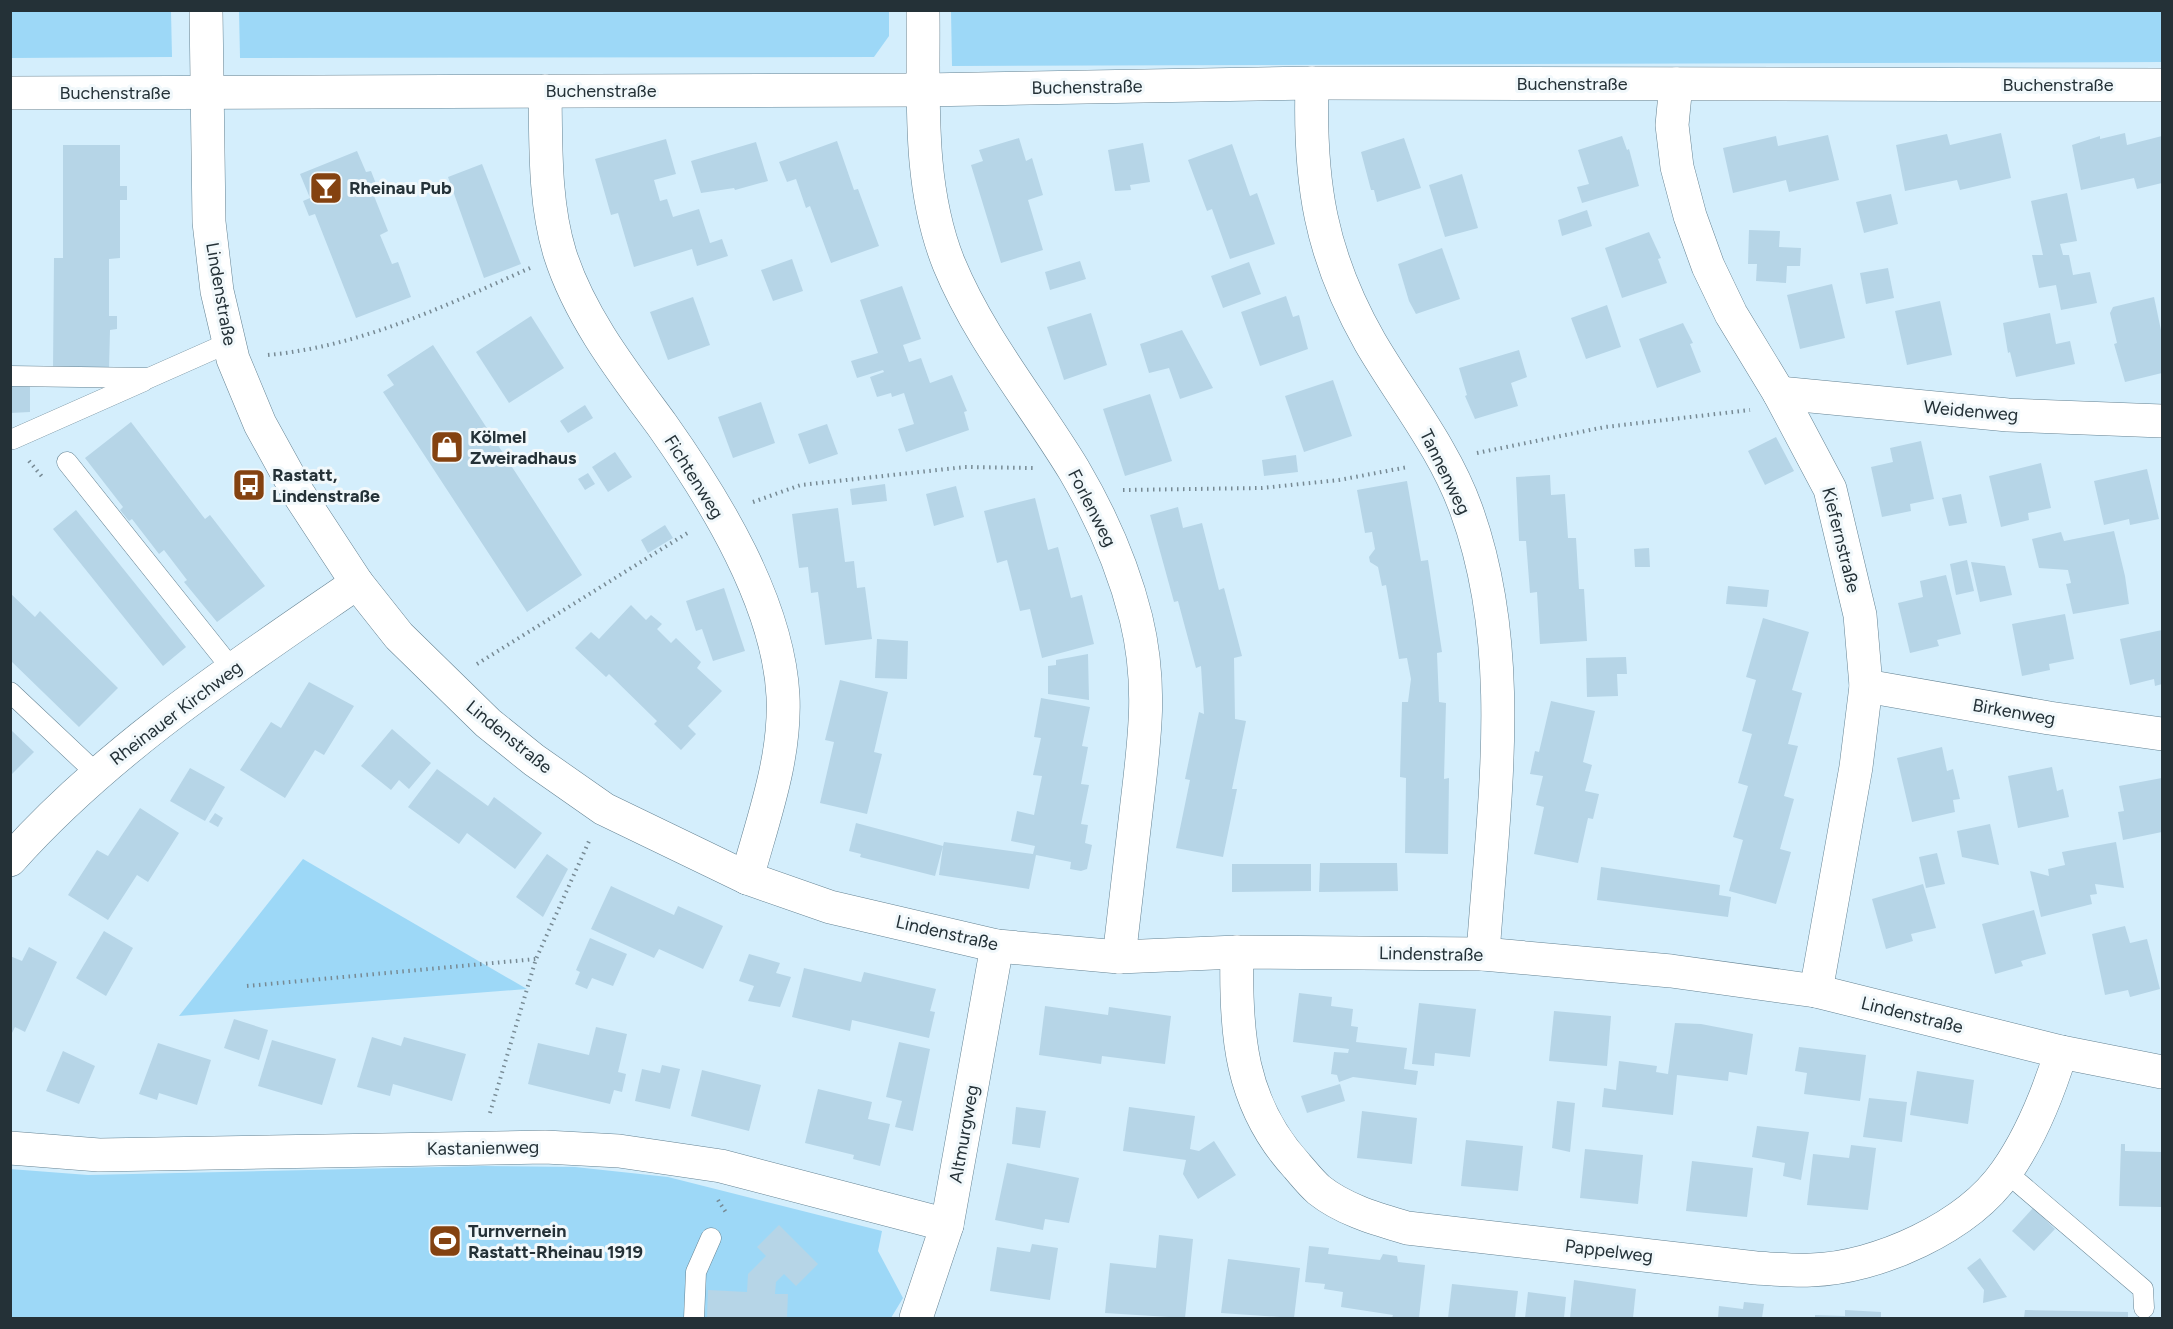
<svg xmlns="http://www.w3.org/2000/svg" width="2173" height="1329" font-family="Figtree,sans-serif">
  <rect width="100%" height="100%" fill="#d4eefc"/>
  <g fill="#9dd8f7">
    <polygon points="2162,10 2162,62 952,66 951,11"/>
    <polygon points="10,11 171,11 172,57 11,58"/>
    <polygon points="889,11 889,36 874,57 240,58 239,11"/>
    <polygon points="303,859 527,989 179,1016"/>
    <polygon points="483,1166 575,1167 668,1177 882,1231 878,1251 903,1298 891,1318 11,1318 10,1169 88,1175"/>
  </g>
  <g fill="#b6d5e7">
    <polygon points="2001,133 2011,178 1960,190 1957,180 1905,191 1896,145 1947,134 1950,145"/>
    <polygon points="2125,133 2127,145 2162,136 2162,183 2137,189 2134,178 2081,190 2072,145 2100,136 2100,139"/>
    <polygon points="1828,135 1839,180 1789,192 1786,180 1733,193 1723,148 1776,136 1778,146"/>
    <polygon points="1622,136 1627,150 1629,149 1639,186 1582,203 1577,187 1589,184 1578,150"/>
    <polygon points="1019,138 1026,161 1032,158 1043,195 1028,200 1043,250 1001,263 971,165 983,161 979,150"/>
    <polygon points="1404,138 1421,188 1377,202 1374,190 1371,190 1361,152"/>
    <polygon points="666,139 676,174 654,180 660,201 667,199 673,217 699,209 710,243 722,239 728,256 697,266 692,249 634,267 618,213 611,215 595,159"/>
    <polygon points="837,141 854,190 858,189 879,246 831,263 810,206 806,208 796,179 787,182 779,162"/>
    <polygon points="756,142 768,181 735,190 734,188 701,193 691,161"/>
    <polygon points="1143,143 1150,182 1130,185 1131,190 1115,191 1108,150"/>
    <polygon points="1232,144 1250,196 1257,193 1275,244 1230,259 1212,209 1207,211 1188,160"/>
    <polygon points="63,145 120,145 120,186 127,186 127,200 120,200 120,258 109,259 109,316 117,316 117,329 110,330 109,369 53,369 54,258 63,258"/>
    <polygon points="357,151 366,172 371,171 378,189 372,191 388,231 380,235 392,264 398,262 411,297 356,318 315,214 309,216 303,201 310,198 300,174"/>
    <polygon points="482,164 521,264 484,278 448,177"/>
    <polygon points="1462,174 1478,228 1445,237 1429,185"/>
    <polygon points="2067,193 2077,241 2060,244 2063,255 2069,255 2073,275 2090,272 2097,303 2061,310 2056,285 2039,288 2032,255 2043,255 2031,201"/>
    <polygon points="1891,194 1898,224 1864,233 1856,202"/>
    <polygon points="1587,210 1592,226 1562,236 1558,220"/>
    <polygon points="1749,230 1780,231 1779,247 1801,248 1800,266 1787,266 1786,283 1756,281 1757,264 1748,264"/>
    <polygon points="1649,232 1661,258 1658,259 1667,283 1622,298 1605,248"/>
    <polygon points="1442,248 1460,299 1416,314 1409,301 1398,264"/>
    <polygon points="792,259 803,291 773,301 761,270"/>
    <polygon points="1080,261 1086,279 1050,290 1045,272"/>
    <polygon points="1249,262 1261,294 1223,308 1211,276"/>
    <polygon points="1888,268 1894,298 1866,304 1860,273"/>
    <polygon points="1832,284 1845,338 1800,349 1787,295"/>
    <polygon points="902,286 921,339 903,345 909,362 921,358 930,383 952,375 967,411 964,412 969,430 906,452 898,429 914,424 904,393 892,397 891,393 877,397 870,377 884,372 883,370 857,378 851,361 878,353 860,300"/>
    <polygon points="1286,296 1293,317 1299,315 1308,349 1260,366 1241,312"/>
    <polygon points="693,297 710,345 668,360 650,312"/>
    <polygon points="2154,297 2162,335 2162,373 2125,382 2114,344 2117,343 2110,313 2113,307"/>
    <polygon points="1940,301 1952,355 1907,365 1895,311"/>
    <polygon points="1607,305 1621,347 1586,359 1571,318"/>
    <polygon points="1091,313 1107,365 1064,380 1047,327"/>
    <polygon points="2050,313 2056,344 2070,341 2075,364 2016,377 2010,352 2008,353 2003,323"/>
    <polygon points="531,316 564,368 509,403 476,352"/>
    <polygon points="1683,323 1693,343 1690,344 1701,372 1657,388 1639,339"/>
    <polygon points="1182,330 1213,388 1180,399 1169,368 1149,373 1140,344"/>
    <polygon points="433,345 582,575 527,612 383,392 394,385 387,375"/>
    <polygon points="1519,350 1527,377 1511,383 1518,406 1475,419 1465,396 1467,395 1459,368"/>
    <polygon points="1333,380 1352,436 1304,452 1285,396"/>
    <polygon points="10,383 30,383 30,412 10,413"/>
    <polygon points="1150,394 1172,461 1125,476 1103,409"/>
    <polygon points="761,402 775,443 733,458 718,417"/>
    <polygon points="585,405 593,418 568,433 560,421"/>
    <polygon points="131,422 205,519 210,515 265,586 217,622 184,582 187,580 164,550 159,554 132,519 129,521 120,510 123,507 85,458"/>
    <polygon points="827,424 838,454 809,464 798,434"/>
    <polygon points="1776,437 1794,471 1765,485 1748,451"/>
    <polygon points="1921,441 1934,499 1910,504 1911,511 1882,517 1871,467 1893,462 1890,448"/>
    <polygon points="615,452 632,477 608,492 592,467"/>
    <polygon points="1296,455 1298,472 1264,476 1262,460"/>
    <polygon points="2041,463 2051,508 2028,513 2029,520 2001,527 1989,476"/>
    <polygon points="2147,469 2159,519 2130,525 2129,519 2104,525 2094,481"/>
    <polygon points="588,473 595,484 585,490 578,479"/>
    <polygon points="1550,475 1551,495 1565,494 1568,538 1576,538 1579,589 1584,589 1587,641 1540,644 1537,592 1530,593 1526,541 1519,541 1516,477"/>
    <polygon points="1407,481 1421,561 1428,560 1442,652 1437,653 1439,702 1446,703 1444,779 1449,778 1448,854 1405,853 1406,778 1400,777 1401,739 1402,702 1408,702 1411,679 1407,658 1399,659 1386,585 1382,586 1378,567 1370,562 1369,557 1375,549 1372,532 1365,533 1357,490"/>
    <polygon points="885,484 887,501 852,505 850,489"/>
    <polygon points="956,486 964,517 934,526 926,494"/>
    <polygon points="1961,494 1967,523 1949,526 1942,498"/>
    <polygon points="1035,498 1048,550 1058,547 1071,598 1082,595 1094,644 1042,658 1030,609 1020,611 1007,560 997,563 984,511"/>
    <polygon points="1178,507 1183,528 1202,523 1219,590 1224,588 1242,656 1234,658 1235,719 1246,721 1232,789 1237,789 1223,857 1176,848 1190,780 1185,779 1199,712 1204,714 1201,666 1196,668 1178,601 1174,602 1150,515"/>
    <polygon points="838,508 845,562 854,561 857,588 865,587 872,639 825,645 818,592 811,593 808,567 799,568 792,514"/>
    <polygon points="76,510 186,647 163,666 53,529"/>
    <polygon points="665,525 673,538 648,553 641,540"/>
    <polygon points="2114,531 2125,576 2129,604 2073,614 2066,584 2071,583 2068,570 2039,568 2032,539 2061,532 2064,541"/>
    <polygon points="1649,548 1650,567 1635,567 1634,549"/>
    <polygon points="1967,560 1974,591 1956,595 1950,564"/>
    <polygon points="1971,562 2005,566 2012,595 1980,602"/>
    <polygon points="1946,575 1961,634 1937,640 1939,646 1910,653 1898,603 1923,597 1920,581"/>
    <polygon points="1728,586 1769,590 1767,607 1726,604"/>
    <polygon points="724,588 745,651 713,661 702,629 696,631 686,601"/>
    <polygon points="10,593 35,617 40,611 118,688 79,727 10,660"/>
    <polygon points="631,605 646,620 651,615 662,624 657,629 671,643 676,638 701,662 697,668 722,691 688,726 696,734 681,750 654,724 657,721 609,674 606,677 575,648 591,632 599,639"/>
    <polygon points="2065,614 2074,659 2049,664 2050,670 2022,676 2012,624"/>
    <polygon points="1763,618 1809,632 1792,690 1802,693 1788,744 1798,746 1784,796 1794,799 1780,849 1791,852 1776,904 1729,891 1743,840 1733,837 1748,786 1738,783 1752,734 1742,731 1756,680 1746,677"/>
    <polygon points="2162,630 2162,684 2155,686 2154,679 2130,685 2120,639"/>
    <polygon points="877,639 908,641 907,679 875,678"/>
    <polygon points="1088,654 1089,700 1048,694 1048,666 1056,665 1056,660"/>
    <polygon points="1626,657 1627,674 1617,674 1618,696 1587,697 1586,658"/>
    <polygon points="840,680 888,692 874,752 882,754 867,814 820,803 834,742 825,740"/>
    <polygon points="309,682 354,706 324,755 315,750 285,798 240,770 271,722 281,728"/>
    <polygon points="1041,698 1090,707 1082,746 1088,747 1081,784 1089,785 1081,824 1088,825 1085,843 1092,845 1087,869 1081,871 1070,869 1071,862 1036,855 1029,889 939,875 943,846 935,876 860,857 861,854 849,851 856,823 943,846 944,842 1033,854 1035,846 1011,841 1017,811 1034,815 1042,776 1033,775 1041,738 1034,737"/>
    <polygon points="1551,701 1595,711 1583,762 1592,765 1585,791 1599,794 1593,819 1588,818 1578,863 1534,854 1544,807 1536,805 1543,776 1530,774 1535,751 1539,752"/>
    <polygon points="10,729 34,752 10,776"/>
    <polygon points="392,729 431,763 409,789 399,780 391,790 361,766"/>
    <polygon points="1942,747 1947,771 1953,769 1960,799 1953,800 1955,812 1912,822 1897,758"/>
    <polygon points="2052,767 2057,791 2063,789 2069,817 2018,828 2008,776"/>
    <polygon points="190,768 225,787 205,821 170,801"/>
    <polygon points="437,769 488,806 494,797 542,833 515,869 467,833 459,844 408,807"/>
    <polygon points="2162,778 2162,832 2123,840 2118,812 2124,811 2119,786"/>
    <polygon points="140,808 179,833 148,882 137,875 108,920 68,895 97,850 108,856"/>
    <polygon points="215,813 223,818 218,827 209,822"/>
    <polygon points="1990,824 1999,865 1962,857 1957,831"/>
    <polygon points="2116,842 2124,888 2095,884 2097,894 2090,895 2092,904 2041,917 2030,871 2049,876 2048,869 2065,865 2062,852"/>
    <polygon points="1937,853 1945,884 1926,888 1919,857"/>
    <polygon points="547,854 568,869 543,917 516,897"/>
    <polygon points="1320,863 1397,863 1398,891 1319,892"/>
    <polygon points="1232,864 1311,864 1311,891 1232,892"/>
    <polygon points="1601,867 1720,885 1719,895 1731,897 1728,917 1597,900"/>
    <polygon points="1923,884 1936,928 1911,934 1913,941 1886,949 1872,899"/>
    <polygon points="611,886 674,915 678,906 723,926 703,969 659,949 654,958 591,929"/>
    <polygon points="2034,910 2046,954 2021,961 2023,966 1995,974 1982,924"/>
    <polygon points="2125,926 2130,943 2147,939 2160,989 2130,997 2128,990 2105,995 2092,934"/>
    <polygon points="104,931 133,948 106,996 76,978"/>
    <polygon points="590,938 627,954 613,986 592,978 587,989 575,984 580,972 576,970"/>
    <polygon points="29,947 57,962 25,1032 15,1027 10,1037 10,956 22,961"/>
    <polygon points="749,954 780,963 776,973 791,977 780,1007 748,1001 754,986 739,981"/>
    <polygon points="804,968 861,982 864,972 936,989 930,1011 935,1012 929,1038 852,1020 850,1031 792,1017"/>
    <polygon points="1299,993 1332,997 1331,1006 1353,1009 1351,1026 1358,1027 1356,1042 1407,1048 1404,1069 1418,1071 1416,1085 1353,1077 1339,1082 1337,1075 1331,1074 1334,1052 1348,1053 1349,1049 1293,1042"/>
    <polygon points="1419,1003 1476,1009 1470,1057 1435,1053 1434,1066 1412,1064"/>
    <polygon points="1045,1006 1108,1015 1109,1007 1171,1016 1165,1064 1102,1056 1101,1064 1039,1055"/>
    <polygon points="1554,1011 1611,1016 1607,1066 1549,1061"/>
    <polygon points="234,1019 268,1030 259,1060 224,1048"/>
    <polygon points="1675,1023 1701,1024 1753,1034 1747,1075 1729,1072 1728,1081 1677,1075 1673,1115 1602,1107 1604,1088 1616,1090 1619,1061 1657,1066 1656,1072 1668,1074"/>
    <polygon points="596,1027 627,1034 618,1072 626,1074 622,1092 614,1090 610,1104 528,1084 538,1043 589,1055"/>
    <polygon points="372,1037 401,1046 404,1037 466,1054 452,1101 393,1084 390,1096 357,1087"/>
    <polygon points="272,1040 336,1059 322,1105 258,1086"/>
    <polygon points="899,1042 930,1049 913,1131 895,1127 902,1101 886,1097"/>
    <polygon points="158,1043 211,1060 197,1105 159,1093 157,1100 139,1094"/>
    <polygon points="1799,1047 1866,1055 1860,1101 1804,1094 1807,1073 1795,1071"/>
    <polygon points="63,1051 95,1066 79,1104 46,1091"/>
    <polygon points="662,1065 680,1069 670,1109 635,1101 642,1069 660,1073"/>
    <polygon points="702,1070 761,1085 749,1131 691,1116"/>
    <polygon points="1917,1071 1974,1080 1968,1124 1910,1115"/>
    <polygon points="1340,1084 1345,1101 1307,1113 1301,1096"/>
    <polygon points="818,1089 872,1102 868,1119 890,1124 880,1166 853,1159 854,1155 805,1143"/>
    <polygon points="1869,1098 1907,1102 1902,1142 1863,1137"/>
    <polygon points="1557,1101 1575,1103 1570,1152 1552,1148"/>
    <polygon points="1016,1107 1046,1111 1040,1148 1012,1144"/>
    <polygon points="1129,1107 1195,1116 1190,1149 1199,1151 1214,1141 1236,1175 1198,1199 1183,1174 1186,1160 1123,1151"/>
    <polygon points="1362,1111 1417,1118 1412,1164 1357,1158"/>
    <polygon points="1757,1126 1809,1132 1801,1180 1783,1176 1785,1163 1752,1157"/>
    <polygon points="1466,1140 1523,1146 1518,1191 1461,1186"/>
    <polygon points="2121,1144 2125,1144 2125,1151 2162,1152 2162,1207 2119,1206"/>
    <polygon points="1851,1145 1876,1148 1868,1210 1807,1205 1813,1154 1849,1158"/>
    <polygon points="1585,1149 1643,1155 1638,1204 1580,1198"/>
    <polygon points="1692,1161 1753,1168 1747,1217 1686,1211"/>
    <polygon points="1007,1163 1079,1178 1069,1223 1045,1219 1043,1230 995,1220"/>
    <polygon points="2033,1208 2055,1229 2034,1251 2012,1231"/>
    <polygon points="779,1225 818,1264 796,1286 784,1274 776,1282 775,1294 788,1294 787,1318 707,1318 708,1290 747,1292 748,1274 766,1256 757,1247"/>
    <polygon points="1159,1235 1193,1239 1185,1318 1105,1313 1110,1263 1156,1268"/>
    <polygon points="1032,1244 1058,1248 1050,1300 990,1291 997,1247 1030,1252"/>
    <polygon points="1309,1246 1329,1248 1328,1254 1380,1260 1383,1254 1397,1256 1398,1262 1425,1265 1419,1318 1392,1318 1393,1315 1341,1307 1343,1292 1324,1289 1325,1284 1305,1282"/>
    <polygon points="1980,1258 1994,1278 2007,1297 1983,1303 1984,1290 1967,1268"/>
    <polygon points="1228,1259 1300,1268 1294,1318 1221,1313"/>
    <polygon points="1574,1280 1636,1289 1633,1318 1570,1318"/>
    <polygon points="1452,1284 1518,1291 1515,1318 1448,1318"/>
    <polygon points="1528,1292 1566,1297 1564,1318 1525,1318"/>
    <polygon points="1744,1302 1764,1304 1762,1318 1718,1318 1719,1306 1743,1309"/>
    <polygon points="1845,1310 1881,1312 1881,1318 1815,1318 1815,1315 1845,1316"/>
    <polygon points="2025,1310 2128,1312 2128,1318 2024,1318"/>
  </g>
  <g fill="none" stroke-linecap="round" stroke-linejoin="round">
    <g stroke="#658393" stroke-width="21">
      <g id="lane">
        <polyline points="10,376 149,378 228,343"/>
        <polyline points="13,439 144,381"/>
        <polyline points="67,462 232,669"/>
        <polyline points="10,692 96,773"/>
        <polyline points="2006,1172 2143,1289 2144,1308"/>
        <polyline points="694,1318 696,1272 711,1238"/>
      </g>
    </g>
    <g stroke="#658393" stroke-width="34">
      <g id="street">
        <polyline points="206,10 209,222 217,291 233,359 260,424 298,493 357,583 399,636 488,723 534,760 604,809 747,878 830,907 997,946 1119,957 1237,952 1483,954 1671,971 1816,991 2061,1052 2162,1072"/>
        <path d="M923,10C924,94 917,185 949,264C980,339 1032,401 1074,470C1101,516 1123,566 1136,618C1153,688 1144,742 1136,812C1130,861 1125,909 1119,957"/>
        <path d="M1312,83C1309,182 1320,254 1370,342C1402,397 1444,448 1466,509C1518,652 1493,807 1483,954"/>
        <polyline points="1676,84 1672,125 1677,167 1690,216 1708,266 1731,314 1779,393 1830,489 1860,615 1866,686 1856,767 1816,991"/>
        <path d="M545,91C546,145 544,202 560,254C580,317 623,372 662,425C715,500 778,602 783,696C786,758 763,819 747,878"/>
        <polyline points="10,93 924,90 1312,83 2162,85"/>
        <polyline points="1779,393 2008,415 2162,421"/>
        <polyline points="1866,686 2049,718 2162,734"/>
        <path d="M10,860C109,749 235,667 357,583"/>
        <path d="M1237,952C1235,1033 1240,1104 1297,1166C1304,1174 1311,1183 1319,1190C1344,1210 1377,1219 1407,1228L1756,1268C1774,1269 1793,1271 1811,1270C1878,1268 1968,1227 2006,1172C2032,1135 2048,1094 2061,1052"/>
        <polyline points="10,1148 99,1155 545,1147 619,1151 721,1166 947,1225"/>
        <polyline points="916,1318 947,1225 997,946"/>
      </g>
    </g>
    <g stroke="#778a94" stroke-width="4" stroke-dasharray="1.5 4.5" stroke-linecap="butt">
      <path d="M268,355C362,346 445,306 530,268"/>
      <polyline points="1477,453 1605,427 1750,410"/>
      <polyline points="29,461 44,479"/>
      <polyline points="1123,490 1262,488 1339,480 1408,467"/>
      <polyline points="753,502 801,485 965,467 1033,468"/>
      <polyline points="477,664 689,532"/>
      <polyline points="247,986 536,959"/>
      <polyline points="490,1113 536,959 590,839"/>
      <polyline points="718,1200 727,1214"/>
    </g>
    <use href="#lane" stroke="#fff" stroke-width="20"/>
    <use href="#street" stroke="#fff" stroke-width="33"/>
  </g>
  <defs>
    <g id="bar-square" transform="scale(1.725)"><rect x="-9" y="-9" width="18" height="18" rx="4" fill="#844211" stroke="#f1f8fb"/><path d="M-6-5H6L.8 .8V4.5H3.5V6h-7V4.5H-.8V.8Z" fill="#fff"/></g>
    <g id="shop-square" transform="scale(1.725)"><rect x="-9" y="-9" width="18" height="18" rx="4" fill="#844211" stroke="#f1f8fb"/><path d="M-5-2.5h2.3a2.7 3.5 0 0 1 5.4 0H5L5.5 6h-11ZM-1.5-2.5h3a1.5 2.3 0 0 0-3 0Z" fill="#fff"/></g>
    <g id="bus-square" transform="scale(1.725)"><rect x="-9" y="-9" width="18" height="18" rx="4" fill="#844211" stroke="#f1f8fb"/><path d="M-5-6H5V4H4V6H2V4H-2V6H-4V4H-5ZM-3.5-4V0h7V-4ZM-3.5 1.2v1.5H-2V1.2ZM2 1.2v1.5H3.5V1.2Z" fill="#fff"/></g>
    <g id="stadium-square" transform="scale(1.725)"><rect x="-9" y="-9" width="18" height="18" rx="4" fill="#844211" stroke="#f1f8fb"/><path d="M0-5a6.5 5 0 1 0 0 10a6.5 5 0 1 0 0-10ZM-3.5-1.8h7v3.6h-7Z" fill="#fff"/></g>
  </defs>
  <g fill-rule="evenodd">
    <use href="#bar-square" x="326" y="188"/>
    <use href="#shop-square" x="447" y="447"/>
    <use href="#bus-square" x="249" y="485"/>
    <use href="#stadium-square" x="445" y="1241"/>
  </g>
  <g text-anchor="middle" stroke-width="6" stroke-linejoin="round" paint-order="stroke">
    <g font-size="18" fill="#243137" stroke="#f1f8fb">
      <text x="1572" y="90">Buchenstraße</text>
      <text x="2058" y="91">Buchenstraße</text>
      <text transform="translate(1087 87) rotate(-1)" y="6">Buchenstraße</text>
      <text x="601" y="97">Buchenstraße</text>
      <text x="115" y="99">Buchenstraße</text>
      <text transform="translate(221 294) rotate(80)" y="6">Lindenstraße</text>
      <text transform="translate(1971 411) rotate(5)" y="6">Weidenweg</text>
      <text transform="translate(1445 472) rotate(64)" y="6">Tannenweg</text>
      <text transform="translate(694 477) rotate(58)" y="6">Fichtenweg</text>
      <text transform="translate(1092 508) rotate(63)" y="6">Forlenweg</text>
      <text transform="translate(1841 540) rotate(76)" y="6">Kiefernstraße</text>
      <text transform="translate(2014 712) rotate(10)" y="6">Birkenweg</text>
      <text transform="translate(176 713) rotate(-37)" y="6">Rheinauer Kirchweg</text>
      <text transform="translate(509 737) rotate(39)" y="6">Lindenstraße</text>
      <text transform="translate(947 933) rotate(13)" y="6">Lindenstraße</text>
      <text transform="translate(1431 954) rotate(1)" y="6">Lindenstraße</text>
      <text transform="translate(1912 1015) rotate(14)" y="6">Lindenstraße</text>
      <text transform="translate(964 1134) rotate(-80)" y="6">Altmurgweg</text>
      <text transform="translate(483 1148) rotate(-1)" y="6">Kastanienweg</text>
      <text transform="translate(1609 1251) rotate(7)" y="6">Pappelweg</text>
    </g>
    <g font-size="18" font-weight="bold" fill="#243137" stroke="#f1f8fb" text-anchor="start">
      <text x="349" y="194">Rheinau Pub</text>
      <text x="470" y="443">Kölmel<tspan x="470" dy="21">Zweiradhaus</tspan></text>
      <text x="272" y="481">Rastatt,<tspan x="272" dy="21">Lindenstraße</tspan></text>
      <text x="468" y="1237">Turnvernein<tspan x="468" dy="21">Rastatt-Rheinau 1919</tspan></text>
    </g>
  </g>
  <rect width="2173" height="1329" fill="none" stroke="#243137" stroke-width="24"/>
</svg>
